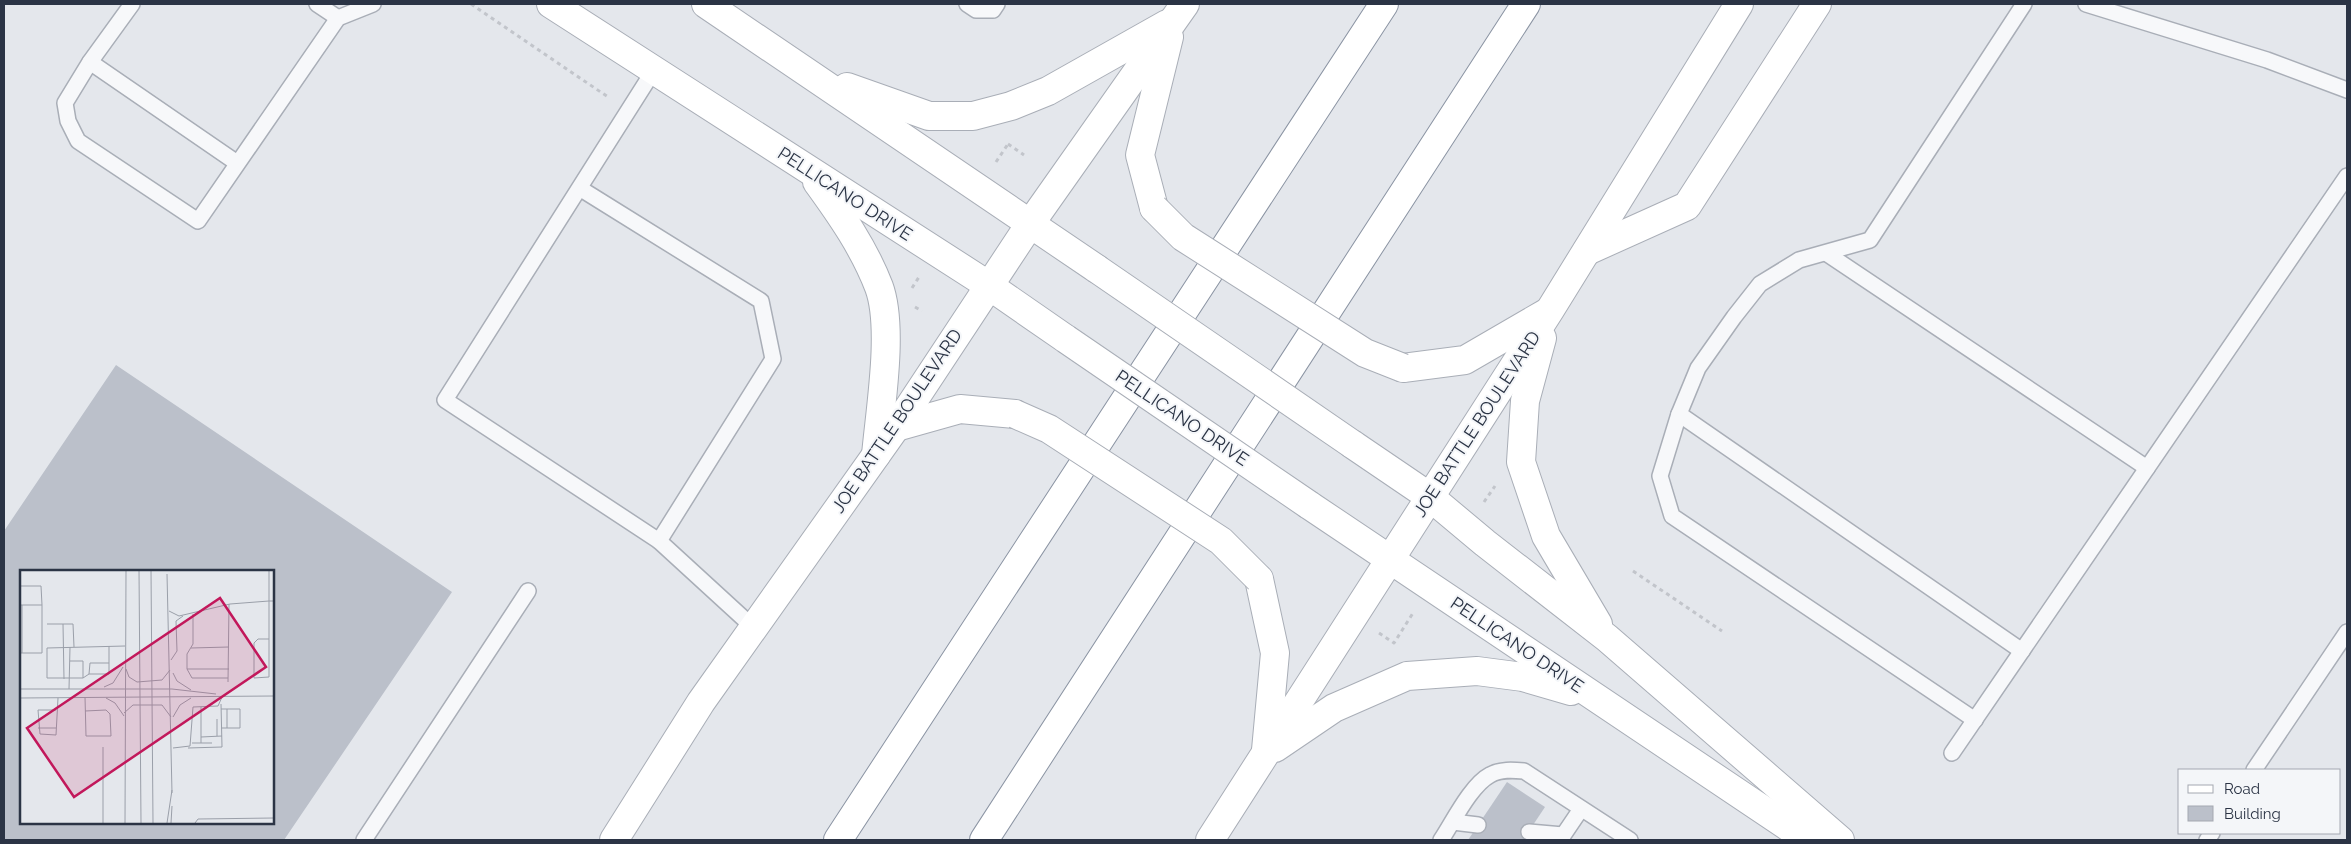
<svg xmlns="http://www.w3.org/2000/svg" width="2351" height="844" font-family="Raleway,sans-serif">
  <rect width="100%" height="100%" fill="#e4e7ec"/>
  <g fill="#bbc0ca" fill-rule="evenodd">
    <path d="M116,365L452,592L284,840H4V531ZM21,572H272V823H21Z"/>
    <polygon points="1507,782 1545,807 1523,840 1468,840"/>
  </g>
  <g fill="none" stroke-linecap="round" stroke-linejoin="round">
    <g stroke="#a9aeb7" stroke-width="18">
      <g id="service">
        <polyline points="132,4 90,62 65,103 68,121 78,141 198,221 338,18 373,4"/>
        <polyline points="317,4 338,18"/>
        <polyline points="967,4 976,10 993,10 997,4"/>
        <polyline points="2086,4 2267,60 2347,90"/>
        <polyline points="90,62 237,163"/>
        <polyline points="581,189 761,301 773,359 659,541 445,400 654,70"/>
        <polyline points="1826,253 2147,468"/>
        <polyline points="1679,414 1660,476 1672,516 1975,720"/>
        <polyline points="659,541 754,628"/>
        <polyline points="2022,651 1679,414 1698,368 1734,317 1760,284 1799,260 1870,240 2024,4"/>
        <polyline points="1952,753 2347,176"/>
        <polyline points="2254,770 2347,632"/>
        <polyline points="1453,822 1478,825"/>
        <polyline points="1529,832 1563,835"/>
        <polyline points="364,840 528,591"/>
        <path d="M1441,840C1453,822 1471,785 1490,775C1500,769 1513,770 1524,771L1630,840"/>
        <polyline points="1560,840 1581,809"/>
        <polyline points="2207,840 2212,833"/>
      </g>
    </g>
    <g stroke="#a9aeb7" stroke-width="30">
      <g id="secondary">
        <polyline points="551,4 988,285 1066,339"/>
        <polyline points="706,4 1097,269"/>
        <polyline points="847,87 929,116 973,116 1011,106 1048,91 1167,24"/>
        <path d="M817,182C841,215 864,248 879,287C894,328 880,410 876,455"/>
        <polyline points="1154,208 1140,155 1169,37"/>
        <polyline points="1587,251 1687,206 1817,4"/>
        <polyline points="1542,338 1525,401 1521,462 1546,536 1598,624"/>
        <polyline points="1403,368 1465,360 1546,313"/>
        <polyline points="896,427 960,409 1015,414"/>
        <polyline points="1352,444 1430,497 1485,543 1607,638 1840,840"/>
        <polyline points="1309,505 1808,840"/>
        <polyline points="1259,579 1275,653 1266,750"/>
        <polyline points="1275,748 1334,708 1407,676 1477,671 1523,677 1571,691"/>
        <polyline points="614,840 701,702 896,427 1030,224 1185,4"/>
        <polyline points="1210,840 1550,310 1739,4"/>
      </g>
    </g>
    <g stroke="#8b94a3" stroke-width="30">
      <g id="motorway">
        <polyline points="838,840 1384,4"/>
        <polyline points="984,840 1526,4"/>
      </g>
    </g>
    <g stroke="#c2c5cb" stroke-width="3" stroke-dasharray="4 4" stroke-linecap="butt">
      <polyline points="471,4 608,97"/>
      <polyline points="1008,144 1024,155"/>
      <polyline points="996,162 1008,144"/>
      <polyline points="912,288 919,277"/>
      <polyline points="915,307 922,311"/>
      <polyline points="1484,502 1495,486"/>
      <polyline points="1633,571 1722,631"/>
      <polyline points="1379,633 1394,643 1413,613"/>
    </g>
    <use href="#service" stroke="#f7f8fa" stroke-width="15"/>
    <use href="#secondary" stroke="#fff" stroke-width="28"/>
    <use href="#motorway" stroke="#fff" stroke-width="28"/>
    <g stroke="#a9aeb7" stroke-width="30" stroke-linecap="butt">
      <g id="secondary-bridge">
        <polyline points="1154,208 1183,237 1365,353 1403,368"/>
        <polyline points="1097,269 1352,444"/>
        <polyline points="1066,339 1309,505"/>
        <polyline points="1015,414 1049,429 1221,541 1259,579"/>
      </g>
    </g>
    <use href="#secondary-bridge" stroke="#fff" stroke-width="28"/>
  </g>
  <g text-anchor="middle" stroke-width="4" stroke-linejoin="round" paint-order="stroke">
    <g font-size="18" fill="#2b3445" stroke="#f4f6f9">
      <text transform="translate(845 194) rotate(33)" y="6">PELLICANO DRIVE</text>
      <text transform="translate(1182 418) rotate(34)" y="6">PELLICANO DRIVE</text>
      <text transform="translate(897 421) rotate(-56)" y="6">JOE BATTLE BOULEVARD</text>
      <text transform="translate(1477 424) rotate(-57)" y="6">JOE BATTLE BOULEVARD</text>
      <text transform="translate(1517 645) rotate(34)" y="6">PELLICANO DRIVE</text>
    </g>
  </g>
  <g transform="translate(20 570)">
    <rect width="254" height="254" fill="#e4e7ec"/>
    <path fill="none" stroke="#9a9fa9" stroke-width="1" d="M119,0L121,253M131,0L133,253M147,4L152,223M0,16H21L22,35H0M2,35V83M149,41L159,46L210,34L249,31V0M173,44V74L167,84V99H209M27,54H53L54,77M43,54L44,109M249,69H238L234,73V108L249,107V31H254M171,78L209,77M0,83H22V35M151,90L157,81L156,51L163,46M50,91H63V108M89,93H70L69,104H89V76M106,99L109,107L117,112L142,110L150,100M167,99L172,108H208M153,103L157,111L171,120M69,104L63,108H27V78L105,76M208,112L209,34M84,117L93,113L103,97M0,119H152L196,124M49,119L50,77M65,127L66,166H91L90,144L86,140L65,141M0,128L254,126M86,128L95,133L104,146M181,137V173M201,139H220V158H201M207,139V158M36,140H18L20,164L36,165L38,128M104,143L113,135H142L151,147M153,147L160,135L171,128M197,149V166M18,158H36M181,167L202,166M172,173H192M83,177V253M153,178L170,176L173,137L198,136L202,127M168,178L202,177L201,134M105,253L106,0M147,253L152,220M151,253L152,236M175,253L178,249L254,248"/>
    <path fill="#c2185b" fill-opacity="0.15" stroke="#c2185b" stroke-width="2.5" d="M200,28L246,97L54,227L7,158Z"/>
    <rect width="254" height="254" fill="none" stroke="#2b3445" stroke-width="2.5"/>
  </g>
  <rect width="2351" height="844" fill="none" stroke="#2b3445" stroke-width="10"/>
  <rect x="2178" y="769" width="162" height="65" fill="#f4f6f9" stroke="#a4a8b1"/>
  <rect x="2188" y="785" width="25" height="8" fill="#ffffff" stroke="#a4a8b1"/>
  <text x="2224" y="794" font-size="15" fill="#2b3445">Road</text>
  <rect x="2188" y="806" width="25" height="15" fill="#bbc0ca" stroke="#a4a8b1"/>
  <text x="2224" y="819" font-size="15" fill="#2b3445">Building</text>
</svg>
